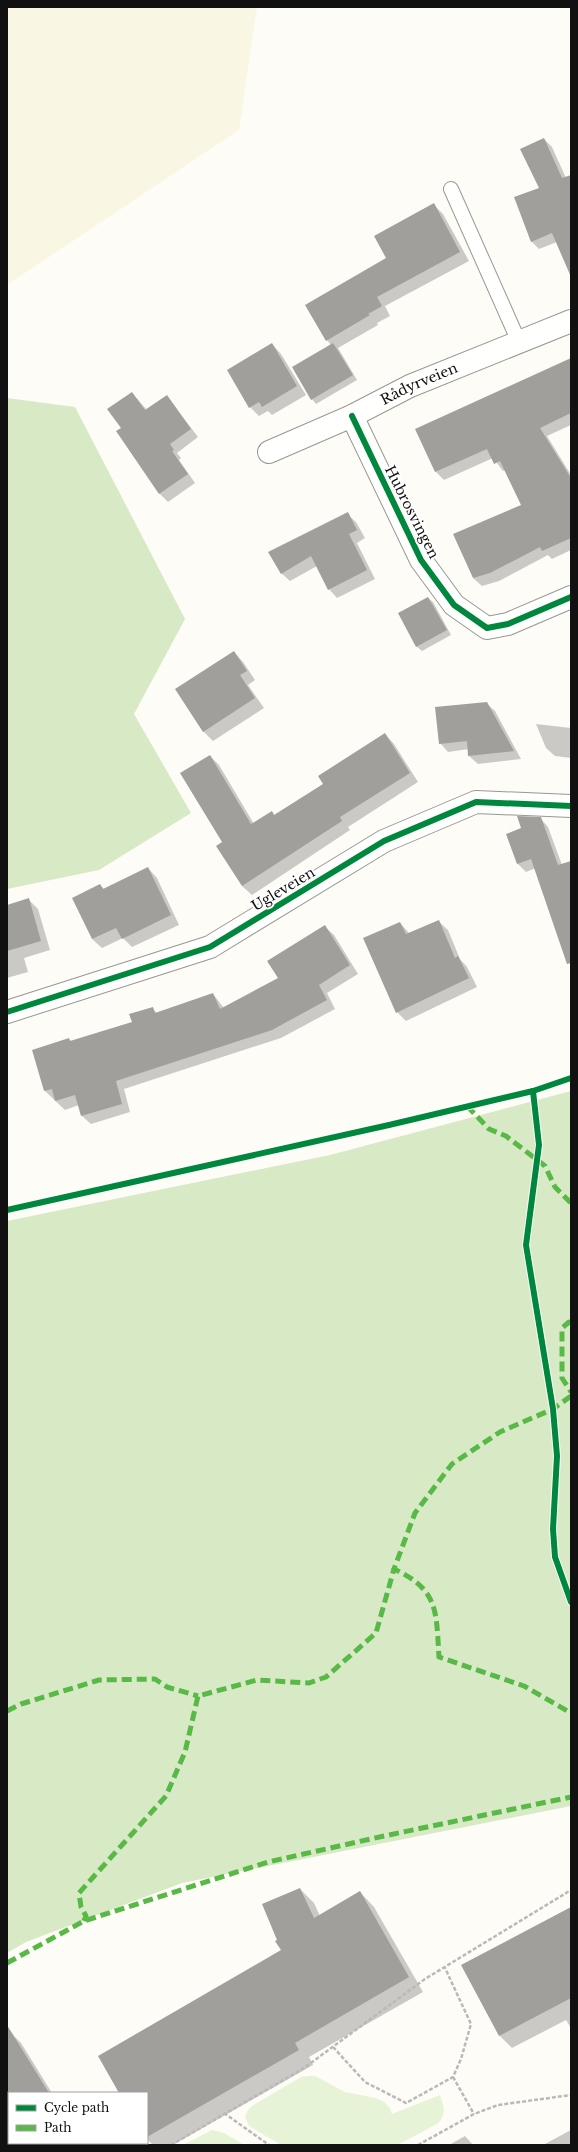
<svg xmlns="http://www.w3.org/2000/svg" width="578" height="2152" font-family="'Libre Baskerville',serif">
  <rect width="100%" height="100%" fill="#fdfcf7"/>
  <polygon fill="#f9f7e4" points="7,7 257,7 239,130 7,285"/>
  <g fill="#e7f3d7">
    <path d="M309,2076H315L345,2092L375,2098L384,2102L390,2108L392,2114L440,2095C444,2107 447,2114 437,2124L397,2145H281L249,2126L245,2117L248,2110L252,2106L301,2077Z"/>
    <polygon points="212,2130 224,2133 244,2145 183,2145"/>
  </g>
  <g fill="#d8eac5">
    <polygon points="7,398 75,407 185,619 134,714 191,813 99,870 7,889"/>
    <polygon points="571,1091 571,1806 182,1883 26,1942 7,1953 7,1221 330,1155"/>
  </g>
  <g fill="#0003">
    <polygon points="544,139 552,147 566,178 571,176 571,275 557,242 539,249 531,241 540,188"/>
    <polygon points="434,205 443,214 469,261 385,306 390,316 377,323 378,325 338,348 357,380 316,404 312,399 331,345 327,340 387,259"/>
    <polygon points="272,344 281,354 306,395 272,415 268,411 259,416 250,407"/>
    <polygon points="571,364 571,425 547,436 571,475 571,550 552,559 548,555 499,581 482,586 473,578 522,506 506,470 503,471 493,458 444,480 436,472 416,430"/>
    <polygon points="132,393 147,410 167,396 198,437 177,453 181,458 179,460 195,483 168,502 160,494 117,431 122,428"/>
    <polygon points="347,514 356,522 365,538 357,543 375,579 337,598 329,589 317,566 290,581 281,573"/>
    <polygon points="428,598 433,602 451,635 422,651 417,647 399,614"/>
    <polygon points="234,652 243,662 255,680 248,685 264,708 213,741 203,731"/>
    <polygon points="486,703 495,711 521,759 478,764 469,756 469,749 448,752 440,743"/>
    <polygon points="536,724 571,728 571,758 555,756 546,748"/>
    <polygon points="385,734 394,744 418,782 348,827 350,830 252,895 242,886 223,843 210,756 219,765 254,824 272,812 275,816 325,785"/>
    <polygon points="540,818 548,827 562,865 571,862 571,927 536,868 526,872 517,863 522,829"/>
    <polygon points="148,868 157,878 179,925 132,947 123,938 102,948 92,939 100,885 104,889"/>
    <polygon points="29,900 38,909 50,950 24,958 28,972 7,978 7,906"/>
    <polygon points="438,921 448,930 460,959 467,967 477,987 406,1021 397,1012 400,923 410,934"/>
    <polygon points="325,927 334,935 358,974 327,993 335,1009 281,1038 124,1089 130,1112 91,1124 82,1116 79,1105 65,1110 45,1091 69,1039 72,1042 133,1023 152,1008 157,1013 213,994 224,1008 279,979"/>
    <polygon points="300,1889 314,1903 320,1916 360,1892 374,1907 423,1992 309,2057 313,2065 173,2145 153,2145 147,2139 147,2093 120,2093 282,1950"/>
    <polygon points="571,1908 571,2028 566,2020 512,2048 499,2035"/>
    <polygon points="12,2034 21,2043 52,2093 9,2093 9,2119 7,2120 7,2037"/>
    <polygon points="571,2130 571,2145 543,2145"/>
    <polygon points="465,2136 473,2145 449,2145"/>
  </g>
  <g fill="#a19f9c">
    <polygon points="544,138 562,178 571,175 571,277 552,233 531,242 514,197 539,188 520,149"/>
    <polygon points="434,203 460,252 377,297 382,306 368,314 370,315 326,341 305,305 386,258 374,236"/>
    <polygon points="272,343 297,386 262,407 259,402 249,408 227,370"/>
    <polygon points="333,343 353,375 311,400 292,367"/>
    <polygon points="571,358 571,413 540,428 571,478 571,538 542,551 540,547 490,573 473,578 453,534 521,505 500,461 494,464 487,449 435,472 415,429"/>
    <polygon points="132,392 145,410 167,395 191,429 170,444 174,450 172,451 188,474 159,494 116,431 121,428 107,409"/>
    <polygon points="348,512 357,530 349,534 367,570 328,590 311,556 281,574 268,552"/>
    <polygon points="428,597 447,630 416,647 398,613"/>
    <polygon points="234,651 247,671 240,675 255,698 203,732 175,689"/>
    <polygon points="487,702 514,751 468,756 467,741 439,744 435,707"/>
    <polygon points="385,733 410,773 340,817 342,821 242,886 216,846 222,842 180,773 210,755 251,824 272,811 274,815 323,784 318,776"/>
    <polygon points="517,816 541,817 558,865 571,861 571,963 567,964 531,859 517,864 506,834 521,828"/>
    <polygon points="148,867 171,915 122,939 116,928 92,939 72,898 100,884 103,889"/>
    <polygon points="29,898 41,941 7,951 7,905"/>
    <polygon points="439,920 455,958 458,956 469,978 396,1013 363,938 400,922 406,934"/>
    <polygon points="325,925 350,965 319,985 327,1000 272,1030 116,1081 122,1104 81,1116 75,1095 55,1101 52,1089 44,1091 32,1050 69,1038 70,1041 132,1022 129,1014 153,1007 155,1013 213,993 220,1009 278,978 267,961"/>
    <polygon points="300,1888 314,1918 360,1891 409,1977 295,2043 299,2050 147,2137 147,2093 119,2093 98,2056 281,1950 275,1941 277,1940 262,1904"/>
    <polygon points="571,1907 571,1998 499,2036 461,1965"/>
    <polygon points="7,2025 49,2093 7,2093"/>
  </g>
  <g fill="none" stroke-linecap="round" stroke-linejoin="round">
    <g stroke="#979795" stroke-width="16">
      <polyline id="lane" points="451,189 519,342"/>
    </g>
    <g stroke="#979795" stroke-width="24">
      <g id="street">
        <polyline points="352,416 421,560 454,605 487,628 508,624 571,597"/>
        <path id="s1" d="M269,452L352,416L410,386L571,321"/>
        <polyline points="7,1012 210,947 384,841 476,802 571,806"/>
      </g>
    </g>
    <g stroke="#b9b9b8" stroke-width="2.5" stroke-dasharray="4 2" stroke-linecap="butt">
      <polyline points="333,2047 365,2082 406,2103 453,2077 461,2059 471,2024 445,1968"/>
      <polyline points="453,2077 474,2114"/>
      <polyline points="224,2113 269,2145"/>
      <polyline points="171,2145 304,2068 425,1979 571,1890"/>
      <polyline points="418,2145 474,2114 498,2105 571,2095"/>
    </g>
    <use href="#lane" stroke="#fffffe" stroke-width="14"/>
    <use href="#street" stroke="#fffffe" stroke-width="22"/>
    <g stroke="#58b947" stroke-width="5" stroke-dasharray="10 5" stroke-linecap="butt">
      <polyline points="467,1106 489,1129 506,1136 545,1166 555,1187 571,1203"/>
      <polyline points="571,1323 569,1322 562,1328 562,1378 571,1392"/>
      <path d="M571,1396L553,1409L500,1432L452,1464L415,1513L394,1569C439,1590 436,1611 439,1657L524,1686L571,1713"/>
      <polyline points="7,1711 21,1704 99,1680 155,1679 167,1687 198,1696"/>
      <polyline points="84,1921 86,1916 81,1907 79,1893 166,1796 185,1752 198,1696 257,1680 309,1683 326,1677 376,1633 394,1569"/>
      <polyline points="7,1963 84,1921 268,1862 384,1836 571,1797"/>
    </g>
    <g stroke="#fff" stroke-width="8">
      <g id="cycleway">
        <polyline points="352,416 421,560 454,605 487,628 508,624 571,597"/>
        <polyline points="7,1012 210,947 384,841 476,802 571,806"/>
        <polyline points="533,1091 539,1145 526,1245 553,1409 557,1456 553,1529 555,1557 571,1602"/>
        <polyline points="7,1210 389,1125 533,1091 571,1078"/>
      </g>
    </g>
    <use href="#cycleway" stroke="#00873e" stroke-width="6"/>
  </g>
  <g text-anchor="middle" stroke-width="4" stroke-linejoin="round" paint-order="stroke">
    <g font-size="14" fill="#111" stroke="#fff">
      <text dy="5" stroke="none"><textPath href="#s1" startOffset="165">Rådyrveien</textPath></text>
      <text transform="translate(412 512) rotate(63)" y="5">Hubrosvingen</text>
      <text transform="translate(283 889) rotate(-31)" y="5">Ugleveien</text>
    </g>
  </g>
  <rect width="578" height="2152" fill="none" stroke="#111111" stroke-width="16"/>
  <rect x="8" y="2092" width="140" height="52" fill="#ffffff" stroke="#a0a0a0"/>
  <rect x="16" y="2105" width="20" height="6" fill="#00873e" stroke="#a0a0a0"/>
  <text x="44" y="2112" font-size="12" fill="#111111">Cycle path</text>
  <rect x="16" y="2125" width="20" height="6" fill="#58b947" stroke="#a0a0a0"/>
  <text x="44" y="2132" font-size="12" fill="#111111">Path</text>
</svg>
